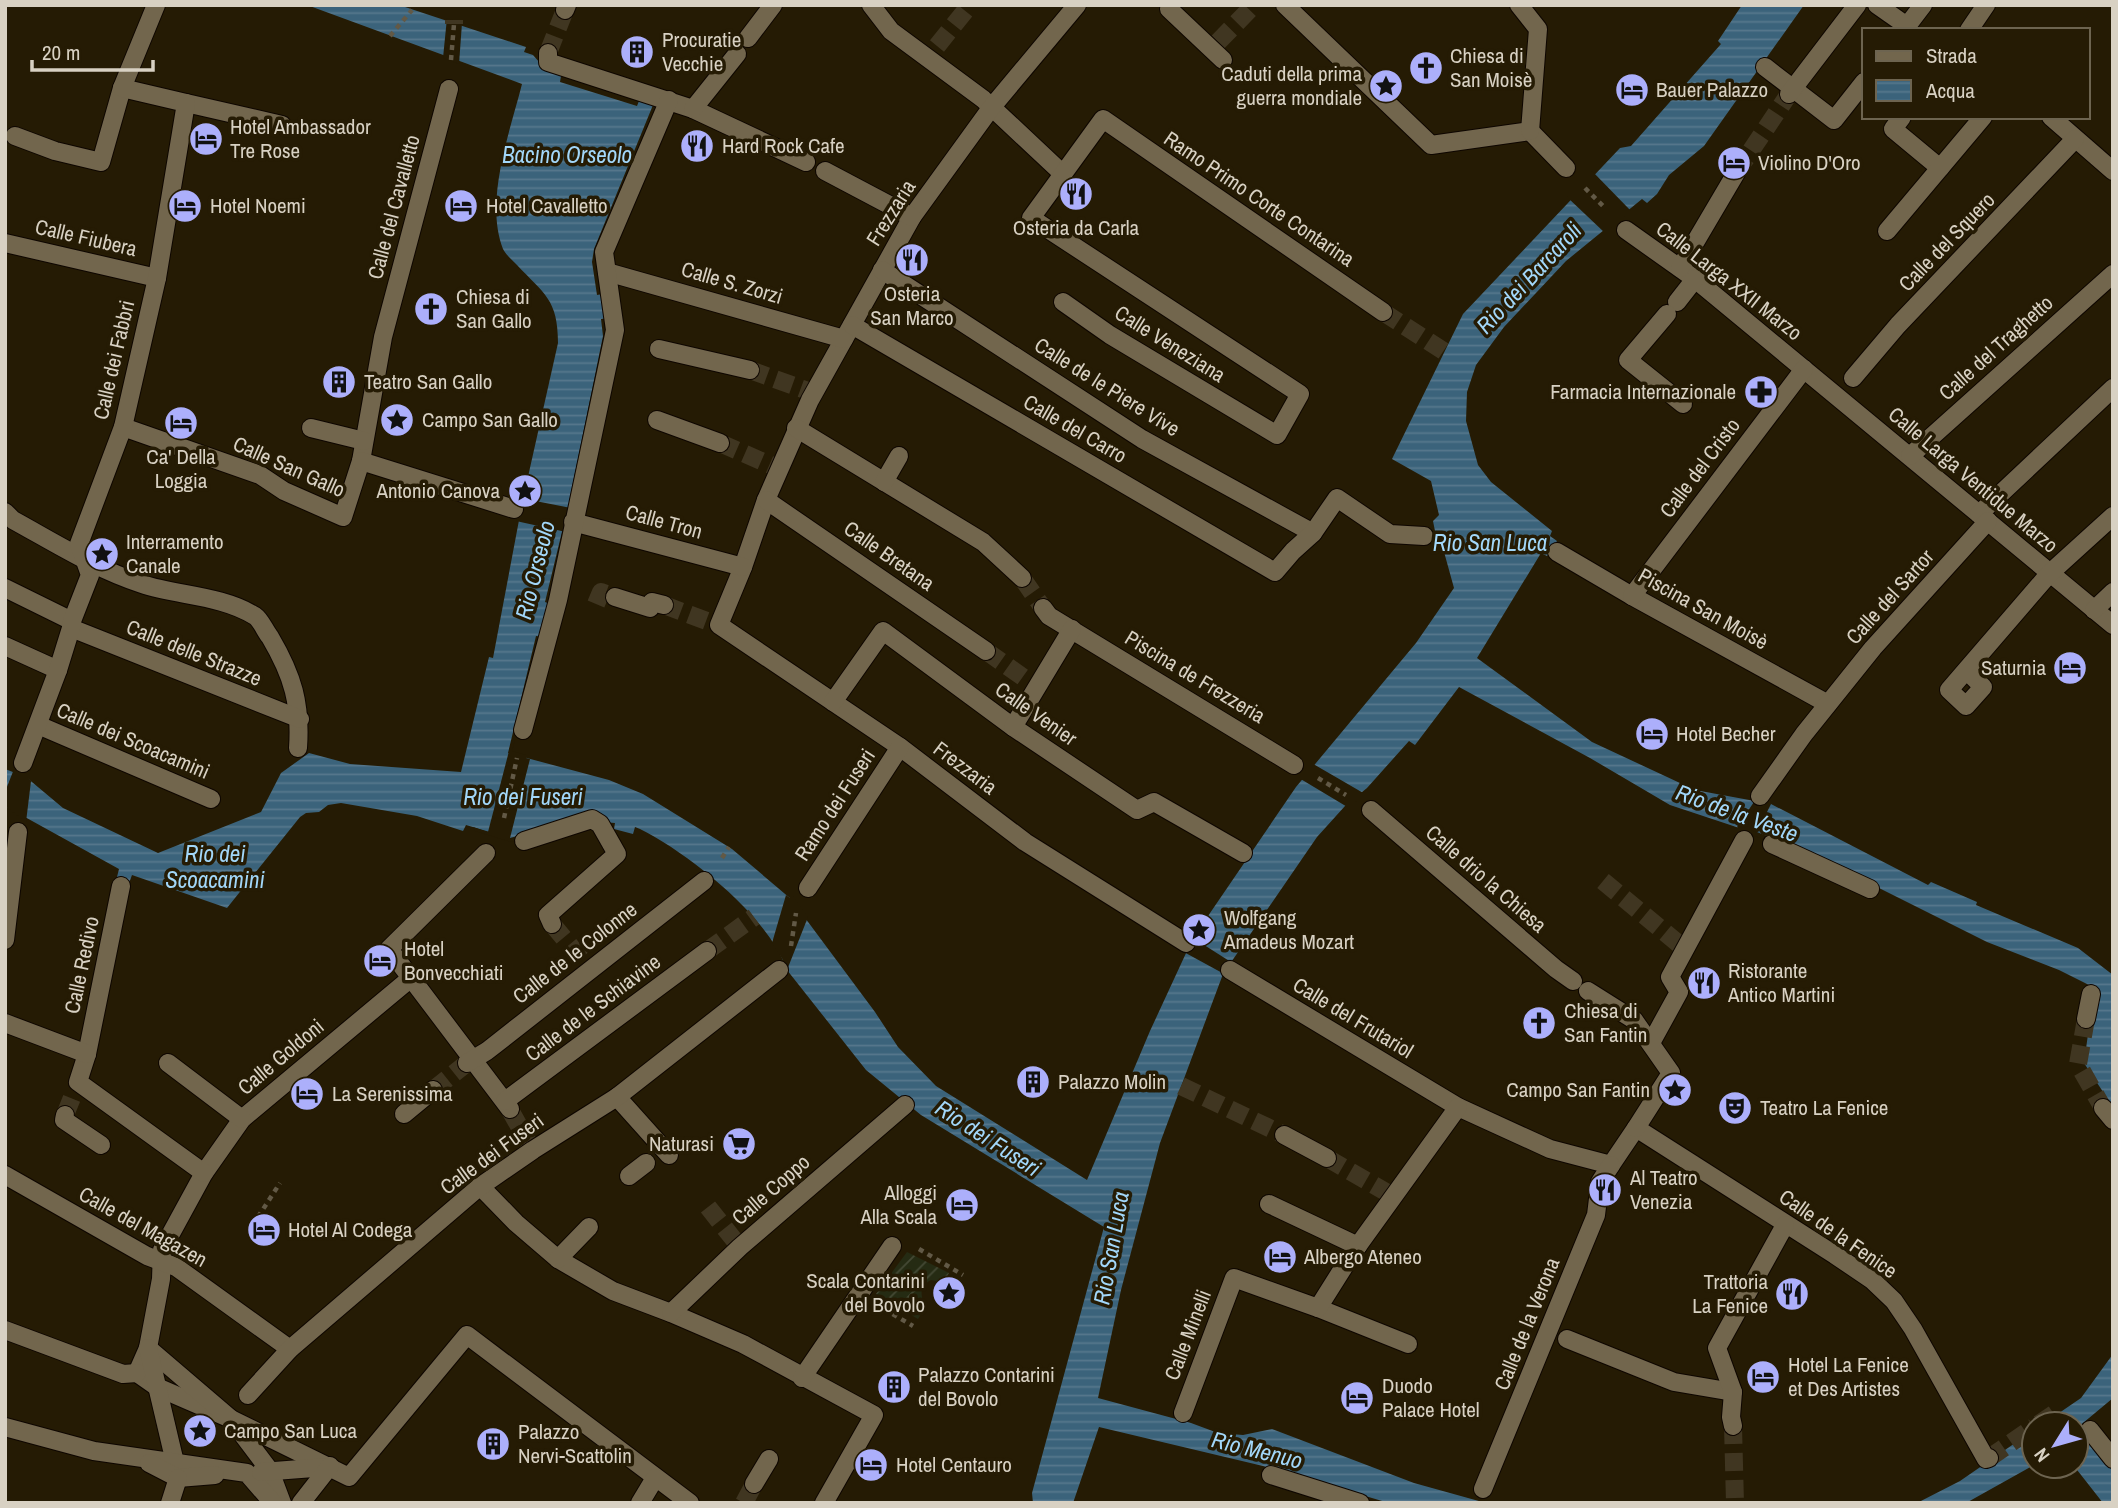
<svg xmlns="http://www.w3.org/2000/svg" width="2118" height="1508" font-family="'Archivo Narrow',sans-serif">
  <defs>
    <pattern id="garden-furrows" width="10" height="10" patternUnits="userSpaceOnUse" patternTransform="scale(1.75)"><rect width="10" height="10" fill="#252b13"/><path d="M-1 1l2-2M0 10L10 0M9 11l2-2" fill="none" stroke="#444934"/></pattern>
    <pattern id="water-rules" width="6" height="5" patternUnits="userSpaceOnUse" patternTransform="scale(1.75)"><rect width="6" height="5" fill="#3b637b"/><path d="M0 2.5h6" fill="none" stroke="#57788c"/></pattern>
  </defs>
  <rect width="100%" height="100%" fill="#251b04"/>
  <path fill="url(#garden-furrows)" d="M907,1252L949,1273L944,1282L931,1280C920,1286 919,1295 926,1306L918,1319L876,1294Z"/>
  <g fill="url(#water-rules)">
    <path d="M307,5H399L526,47L524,52L533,55L546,70L561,76L560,82L637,106L639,101L653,105L594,249L592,262L597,295L603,294L608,318L601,319L603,336L568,507L545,602L550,604L543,637L536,636L508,753L609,780L643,794L732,849L791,899L875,1012L898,1047L936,1086L1087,1180L1150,1031L1193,938L1296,787L1416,643L1454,588L1441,541H1437L1433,521L1439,515L1431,481L1392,459L1463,314L1620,148L1631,146L1721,44L1718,41L1742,5H1804L1704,146L1669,175L1657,194L1647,203L1642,199L1566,261L1504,327L1476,365L1467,392L1466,421L1478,465L1491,482L1552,531L1550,536L1557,541L1547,556L1541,553L1477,658L1592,742L1695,790L1771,804L1928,885L1931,882L1977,902L1976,905L2078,948L2113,975V1107L2084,1063L2090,1020L2091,986L2059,970L1987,942L1797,847L1670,805L1590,758L1459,687L1415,745L1409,741L1367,788L1345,806L1317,837L1223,974L1160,1143L1121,1290L1098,1398L1191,1423L1218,1433L1243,1435L1272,1429L1414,1483L1486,1503H1389L1263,1466L1099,1427L1073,1503H1033L1032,1493L1104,1227L921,1115L866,1070L787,970C769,917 690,854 640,829L635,827L633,834L614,829L615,823L602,822L591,816L510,838L466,825L463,831L417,816L341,803L328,805L319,812L306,813L300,817L227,908L132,875L129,883L117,877L119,869L5,806V769L26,777L63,808L158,853L261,812L281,773L309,753L350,764L461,772L489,657L493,658L523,499L558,343C558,299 544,294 517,265C512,260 506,255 503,249C484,200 510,132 522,84Z"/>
    <polygon points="2113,1354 2113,1398 2077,1428 2113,1469 2113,1503 2103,1503 2074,1466 2076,1424 2043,1424 2081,1398"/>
    <polygon points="2034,1430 2034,1465 1966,1503 1917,1503 1960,1481"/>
  </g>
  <g fill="#251b04">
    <polygon points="447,18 462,23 459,64 443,58"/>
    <polygon points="1592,171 1631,211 1605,233 1567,197"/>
    <polygon points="520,498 571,508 566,532 516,521"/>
    <polygon points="515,728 518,729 512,751 526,755 526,758 530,759 510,838 517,840 511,842 475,831 473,827 488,832"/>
    <polygon points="1312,763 1315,765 1365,794 1349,808 1299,778"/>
    <polygon points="14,769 27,774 27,777 31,781 26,822 5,806 5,792"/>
    <polygon points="1756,799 1765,800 1771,804 1757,832 1774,839 1773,842 1742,832 1737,827"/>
    <polygon points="786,895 790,898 793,896 808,917 787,970 780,963 783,960 772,943"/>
    <polygon points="1190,936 1234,964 1226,975 1182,951"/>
  </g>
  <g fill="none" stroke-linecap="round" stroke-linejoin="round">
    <g stroke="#403621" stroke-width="18" stroke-dasharray="18 9" stroke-linecap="butt">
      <polyline points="454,24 454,20"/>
      <polyline points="1218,42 1254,5"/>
      <polyline points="937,46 970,5"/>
      <polyline points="548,53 565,10"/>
      <polyline points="1736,173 1789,94"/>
      <polyline points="1383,312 1445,352"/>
      <polyline points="750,370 808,391"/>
      <polyline points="720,443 775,467"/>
      <polyline points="1022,578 1043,608"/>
      <polyline points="596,604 601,592 615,597"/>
      <polyline points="664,605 712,623"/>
      <polyline points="986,651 1034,685"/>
      <polyline points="1603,881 1680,945"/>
      <polyline points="552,924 587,966"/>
      <polyline points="707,951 754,917"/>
      <polyline points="2086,1019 2078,1064 2103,1108"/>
      <polyline points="1181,1086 1284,1135"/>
      <polyline points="433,1090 467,1063"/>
      <polyline points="510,1110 529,1144"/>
      <polyline points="65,1115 75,1090"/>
      <polyline points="1327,1158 1393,1196"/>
      <polyline points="708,1207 735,1241"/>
      <polyline points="2039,1424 2058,1411"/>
      <polyline points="1733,1426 1735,1503"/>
      <polyline points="1989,1458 2034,1427"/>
      <polyline points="744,1503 754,1484"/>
    </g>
    <g stroke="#0e0600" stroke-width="20">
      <g id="minor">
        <polyline points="871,5 891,31 983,99 1063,174"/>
        <polyline points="1077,5 991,108 912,217 810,400 766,500 743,567 719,625 900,747 1025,842 1186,943"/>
        <polyline points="1285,5 1431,145 1530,131 1566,168"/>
        <polyline points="1519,5 1538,29 1530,131"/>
        <polyline points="1877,5 1907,26 1904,30"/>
        <polyline points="1169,9 1223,60"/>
        <polyline points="565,10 567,5"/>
        <polyline points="1907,26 1923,5"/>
        <polyline points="1969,30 1986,5"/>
        <polyline points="748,38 773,5"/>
        <polyline points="548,53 548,62 693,109 806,162"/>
        <polyline points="1765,67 1834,120 1864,82"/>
        <polyline points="1789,94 1857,5"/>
        <polyline points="186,103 282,125"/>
        <polyline points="693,109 737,54"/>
        <polyline points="1902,117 1893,129 1940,168"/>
        <polyline points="2051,117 2113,171"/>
        <polyline points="15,136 55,151 101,162 122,88"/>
        <polyline points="825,171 912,217"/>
        <polyline points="1626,230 1695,279 2113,625"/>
        <polyline points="1887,231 1983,117"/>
        <polyline points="5,243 157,278"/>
        <polyline points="1680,268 1736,173"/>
        <polyline points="882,270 1142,439 1313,533"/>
        <polyline points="607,272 844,339"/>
        <polyline points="1063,302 1110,335 1277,435 1300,394 1031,218 1103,119 1383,312"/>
        <polyline points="1677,302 1695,279"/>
        <polyline points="1667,314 1628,360 1683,404"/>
        <polyline points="852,325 1275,572 1293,551 1313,533 1337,498 1390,534 1424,536"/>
        <polyline points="659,349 750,370"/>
        <polyline points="1853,378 1898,325 2075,139"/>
        <polyline points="657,420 720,443"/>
        <polyline points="123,427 260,475 284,491 343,517 361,461 383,337 449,89"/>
        <polyline points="311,428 364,441"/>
        <polyline points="796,428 983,542 1022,578"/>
        <polyline points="1910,456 2113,274"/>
        <polyline points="361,461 514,509"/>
        <polyline points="884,482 899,456"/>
        <polyline points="766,500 986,651"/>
        <path d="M5,512L13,520C55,543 96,569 142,584C178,596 221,595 255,616C261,620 265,631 270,637C293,676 301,704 298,748"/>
        <polyline points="1979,514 2113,388"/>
        <polyline points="573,522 743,567"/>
        <polyline points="1557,552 1632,596 1828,704"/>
        <polyline points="5,588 72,621"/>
        <polyline points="1632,596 1804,369"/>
        <polyline points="615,597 650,608 652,602 664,605"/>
        <polyline points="1043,608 1049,616 1294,765"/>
        <polyline points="2094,610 2113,592"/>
        <polyline points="71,628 300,719"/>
        <polyline points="5,646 58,670"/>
        <polyline points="1966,670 1983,687 1966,706 1949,690 2049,574 2113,516"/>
        <polyline points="833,702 883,631 1013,727 1137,810 1154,802 1243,853"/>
        <polyline points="38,725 211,799"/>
        <polyline points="1013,727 1072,629"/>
        <polyline points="523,730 558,600 615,330 604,252 669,100"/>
        <polyline points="23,763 58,670 71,628 72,621 90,575 79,544 123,427 157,278 186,103 122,88 156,5"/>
        <polyline points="1760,796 1804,734 1873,648 1988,521"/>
        <polyline points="1371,810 1556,969 1573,981"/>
        <polyline points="524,841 592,819 600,824 617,854 548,915 552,924"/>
        <polyline points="1772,844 1870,889"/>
        <polyline points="486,853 389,949 411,978 242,1119 204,1173 162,1250 161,1279 148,1348 137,1373 157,1387 231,1419 349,1477 467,1335 690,1503"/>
        <polyline points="121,886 87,1054 78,1082 204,1173"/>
        <polyline points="808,888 900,747"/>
        <polyline points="5,940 18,832"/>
        <polyline points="1230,970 1458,1107 1550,1149 1611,1165 1636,1128 1835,1255 1872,1280 1894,1301 1913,1329 1986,1459 1989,1458"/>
        <polyline points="411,978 510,1109"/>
        <polyline points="1588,991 1634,1020 1671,1073 1636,1128"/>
        <polyline points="2086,1019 2091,994"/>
        <polyline points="5,1023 87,1054"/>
        <polyline points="1651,1043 1679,992 1670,977 1744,840"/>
        <polyline points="168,1063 242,1119"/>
        <polyline points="467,1063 487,1051 704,881"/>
        <polyline points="617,1097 669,1155"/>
        <polyline points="505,1101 707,951"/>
        <polyline points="2103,1108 2113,1120"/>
        <polyline points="404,1114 433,1090"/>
        <polyline points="65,1115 64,1120 101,1145"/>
        <polyline points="1284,1135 1327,1158"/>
        <polyline points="5,1175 147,1256 176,1267 290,1349"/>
        <polyline points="629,1176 646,1163"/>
        <polyline points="480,1186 516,1223 558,1259 613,1291 671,1313 743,1344 874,1415 824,1503"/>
        <polyline points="1269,1204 1358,1246"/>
        <polyline points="558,1259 589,1227"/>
        <polyline points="1318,1308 1408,1344"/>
        <polyline points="671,1313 740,1247 905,1105"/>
        <polyline points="5,1330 123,1374 137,1373"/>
        <polyline points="1567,1339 1674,1382 1733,1392"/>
        <polyline points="148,1348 231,1419 270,1471 282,1503"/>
        <polyline points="148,1348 177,1471"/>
        <polyline points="802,1378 892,1246"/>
        <polyline points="248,1395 290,1349 478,1188 533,1150 617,1097 779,970"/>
        <polyline points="1183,1413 1234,1278 1318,1308 1352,1254 1458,1107"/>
        <polyline points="1733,1426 1731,1417 1733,1392 1717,1348 1785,1225"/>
        <polyline points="5,1427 94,1451 247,1473 273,1503"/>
        <polyline points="2090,1430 2113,1459"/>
        <polyline points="149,1463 178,1478 215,1475"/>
        <polyline points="261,1472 327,1467"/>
        <polyline points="1271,1475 1360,1503"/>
        <polyline points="754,1484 769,1459"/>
        <polyline points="1483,1489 1596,1215 1600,1182 1611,1165"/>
        <polyline points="170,1503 178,1478"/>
        <polyline points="301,1503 330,1466"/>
        <polyline points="640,1503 655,1478"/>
      </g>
    </g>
    <g stroke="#625946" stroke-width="4.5" stroke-dasharray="5 5" stroke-linecap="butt">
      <polyline points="390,36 412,10"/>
      <polyline points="451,60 454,24"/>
      <polyline points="1585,188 1606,209"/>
      <polyline points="1318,778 1346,795"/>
      <polyline points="504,818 517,758"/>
      <polyline points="722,858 729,847"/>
      <polyline points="791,946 796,913"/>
      <polyline points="258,1217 280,1183"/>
      <polyline points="919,1249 963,1275"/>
      <polyline points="884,1309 913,1326"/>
    </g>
    <use href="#minor" stroke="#72664d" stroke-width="18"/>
  </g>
  <defs>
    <g id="building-disc" transform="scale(1.75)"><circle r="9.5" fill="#acaffb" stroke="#251b04"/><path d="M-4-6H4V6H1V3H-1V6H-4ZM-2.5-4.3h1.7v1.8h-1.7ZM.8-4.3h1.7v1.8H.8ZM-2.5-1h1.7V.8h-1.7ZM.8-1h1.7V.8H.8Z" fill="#111"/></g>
    <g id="church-disc" transform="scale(1.75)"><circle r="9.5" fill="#acaffb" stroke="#251b04"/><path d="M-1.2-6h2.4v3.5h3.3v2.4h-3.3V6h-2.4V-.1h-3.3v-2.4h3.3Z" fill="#111"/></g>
    <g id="sight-disc" transform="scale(1.75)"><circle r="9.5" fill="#acaffb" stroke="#251b04"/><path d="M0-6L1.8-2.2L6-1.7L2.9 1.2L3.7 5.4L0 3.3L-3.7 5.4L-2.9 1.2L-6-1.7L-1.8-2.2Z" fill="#111"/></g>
    <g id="hotel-disc" transform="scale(1.75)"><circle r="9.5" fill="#acaffb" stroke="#251b04"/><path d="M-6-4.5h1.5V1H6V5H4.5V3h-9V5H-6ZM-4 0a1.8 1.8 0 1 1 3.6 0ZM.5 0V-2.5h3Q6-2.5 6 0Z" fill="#111"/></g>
    <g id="restaurant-disc" transform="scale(1.75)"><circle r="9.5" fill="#acaffb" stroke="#251b04"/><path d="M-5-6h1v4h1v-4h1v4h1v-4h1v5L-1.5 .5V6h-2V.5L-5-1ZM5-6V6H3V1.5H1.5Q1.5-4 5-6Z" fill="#111"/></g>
    <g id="pharmacy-disc" transform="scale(1.75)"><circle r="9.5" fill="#acaffb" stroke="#251b04"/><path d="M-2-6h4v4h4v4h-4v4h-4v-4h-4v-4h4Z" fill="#111"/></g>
    <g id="theatre-disc" transform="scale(1.75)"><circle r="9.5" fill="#acaffb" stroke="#251b04"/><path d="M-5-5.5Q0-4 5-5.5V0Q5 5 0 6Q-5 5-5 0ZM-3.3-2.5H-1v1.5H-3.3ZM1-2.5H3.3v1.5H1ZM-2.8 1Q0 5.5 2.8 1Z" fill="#111"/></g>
    <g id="supermarket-disc" transform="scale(1.75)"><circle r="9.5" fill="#acaffb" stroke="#251b04"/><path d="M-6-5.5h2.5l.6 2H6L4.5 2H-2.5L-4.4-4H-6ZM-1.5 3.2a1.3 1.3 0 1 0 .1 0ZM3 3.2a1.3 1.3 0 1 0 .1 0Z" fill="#111"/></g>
  </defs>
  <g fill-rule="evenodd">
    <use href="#building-disc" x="637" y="52"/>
    <use href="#church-disc" x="1426" y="68"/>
    <use href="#sight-disc" x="1386" y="86"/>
    <use href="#hotel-disc" x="1632" y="90"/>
    <use href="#hotel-disc" x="206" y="139"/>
    <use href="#restaurant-disc" x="697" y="146"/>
    <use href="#hotel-disc" x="1734" y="163"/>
    <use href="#restaurant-disc" x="1076" y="194"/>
    <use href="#hotel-disc" x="185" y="206"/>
    <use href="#hotel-disc" x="461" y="206"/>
    <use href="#restaurant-disc" x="912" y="260"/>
    <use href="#church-disc" x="431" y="309"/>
    <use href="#building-disc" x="339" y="382"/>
    <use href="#pharmacy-disc" x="1761" y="392"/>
    <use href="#sight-disc" x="397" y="420"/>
    <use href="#hotel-disc" x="181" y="423"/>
    <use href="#sight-disc" x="525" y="491"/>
    <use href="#sight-disc" x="102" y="554"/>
    <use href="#hotel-disc" x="2070" y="668"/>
    <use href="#hotel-disc" x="1652" y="734"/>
    <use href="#sight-disc" x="1199" y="930"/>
    <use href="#hotel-disc" x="380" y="961"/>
    <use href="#restaurant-disc" x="1704" y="983"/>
    <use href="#church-disc" x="1539" y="1023"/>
    <use href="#building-disc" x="1033" y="1082"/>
    <use href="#sight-disc" x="1675" y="1090"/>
    <use href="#hotel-disc" x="307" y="1094"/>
    <use href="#theatre-disc" x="1735" y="1108"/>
    <use href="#supermarket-disc" x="739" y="1144"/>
    <use href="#restaurant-disc" x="1605" y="1190"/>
    <use href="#hotel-disc" x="962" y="1205"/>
    <use href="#hotel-disc" x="264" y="1230"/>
    <use href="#hotel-disc" x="1280" y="1257"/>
    <use href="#sight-disc" x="949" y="1293"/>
    <use href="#restaurant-disc" x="1792" y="1294"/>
    <use href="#hotel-disc" x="1763" y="1377"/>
    <use href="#building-disc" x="894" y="1387"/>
    <use href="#hotel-disc" x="1357" y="1398"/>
    <use href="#sight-disc" x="200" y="1431"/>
    <use href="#building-disc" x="493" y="1444"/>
    <use href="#hotel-disc" x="871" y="1465"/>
  </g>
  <g text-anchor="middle" stroke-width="7" stroke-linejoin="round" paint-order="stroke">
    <g font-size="21" fill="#d8d1c3" stroke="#251b04" text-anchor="start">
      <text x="662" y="47">Procuratie<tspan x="662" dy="24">Vecchie</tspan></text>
      <text x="1450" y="63">Chiesa di<tspan x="1450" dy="24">San Moisè</tspan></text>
      <text x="1362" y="81" text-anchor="end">Caduti della prima<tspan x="1362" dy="24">guerra mondiale</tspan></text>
      <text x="1656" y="97">Bauer Palazzo</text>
      <text x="230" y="134">Hotel Ambassador<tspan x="230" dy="24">Tre Rose</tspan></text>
      <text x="722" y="153">Hard Rock Cafe</text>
      <text x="1758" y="170">Violino D'Oro</text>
      <text x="210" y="213">Hotel Noemi</text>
      <text x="486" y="213">Hotel Cavalletto</text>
      <text x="1076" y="235" text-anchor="middle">Osteria da Carla</text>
      <text x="912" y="301" text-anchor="middle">Osteria<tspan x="912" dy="24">San Marco</tspan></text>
      <text x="456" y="304">Chiesa di<tspan x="456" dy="24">San Gallo</tspan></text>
      <text x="364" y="389">Teatro San Gallo</text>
      <text x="1736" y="399" text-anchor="end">Farmacia Internazionale</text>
      <text x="422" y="427">Campo San Gallo</text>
      <text x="181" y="464" text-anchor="middle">Ca' Della<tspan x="181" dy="24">Loggia</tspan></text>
      <text x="500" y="498" text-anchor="end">Antonio Canova</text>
      <text x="126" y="549">Interramento<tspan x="126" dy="24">Canale</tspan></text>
      <text x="2046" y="675" text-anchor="end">Saturnia</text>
      <text x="1676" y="741">Hotel Becher</text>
      <text x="1224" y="925">Wolfgang<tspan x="1224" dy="24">Amadeus Mozart</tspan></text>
      <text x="404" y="956">Hotel<tspan x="404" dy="24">Bonvecchiati</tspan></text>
      <text x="1728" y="978">Ristorante<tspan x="1728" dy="24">Antico Martini</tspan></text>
      <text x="1564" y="1018">Chiesa di<tspan x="1564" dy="24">San Fantin</tspan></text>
      <text x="1058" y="1089">Palazzo Molin</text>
      <text x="1650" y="1097" text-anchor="end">Campo San Fantin</text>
      <text x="332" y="1101">La Serenissima</text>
      <text x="1760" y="1115">Teatro La Fenice</text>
      <text x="714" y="1151" text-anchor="end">Naturasi</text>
      <text x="1630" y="1185">Al Teatro<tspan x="1630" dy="24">Venezia</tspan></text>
      <text x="937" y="1200" text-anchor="end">Alloggi<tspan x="937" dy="24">Alla Scala</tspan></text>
      <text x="288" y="1237">Hotel Al Codega</text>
      <text x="1304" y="1264">Albergo Ateneo</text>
      <text x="925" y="1288" text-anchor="end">Scala Contarini<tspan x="925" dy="24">del Bovolo</tspan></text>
      <text x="1768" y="1289" text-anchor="end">Trattoria<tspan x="1768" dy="24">La Fenice</tspan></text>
      <text x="1788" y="1372">Hotel La Fenice<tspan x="1788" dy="24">et Des Artistes</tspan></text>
      <text x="918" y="1382">Palazzo Contarini<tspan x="918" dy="24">del Bovolo</tspan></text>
      <text x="1382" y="1393">Duodo<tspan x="1382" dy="24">Palace Hotel</tspan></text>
      <text x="224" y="1438">Campo San Luca</text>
      <text x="518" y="1439">Palazzo<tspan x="518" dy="24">Nervi-Scattolin</tspan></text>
      <text x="896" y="1472">Hotel Centauro</text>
    </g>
    <g font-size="21" fill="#d8d1c3" stroke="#251b04">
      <text transform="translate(1259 199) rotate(34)" y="7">Ramo Primo Corte Contarina</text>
      <text transform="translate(394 207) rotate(-75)" y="7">Calle del Cavalletto</text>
      <text transform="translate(891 213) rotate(-58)" y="7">Frezzaria</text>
      <text transform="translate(86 238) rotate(13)" y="7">Calle Fiubera</text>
      <text transform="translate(1947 242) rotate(-46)" y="7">Calle del Squero</text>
      <text transform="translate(1729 281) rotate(38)" y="7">Calle Larga XXII Marzo</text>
      <text transform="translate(732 283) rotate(16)" y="7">Calle S. Zorzi</text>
      <text transform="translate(1170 344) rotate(32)" y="7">Calle Veneziana</text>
      <text transform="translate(1996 348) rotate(-42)" y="7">Calle del Traghetto</text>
      <text transform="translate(114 360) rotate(-77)" y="7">Calle dei Fabbri</text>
      <text transform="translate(1107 387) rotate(32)" y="7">Calle de le Piere Vive</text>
      <text transform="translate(1075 429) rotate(30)" y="7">Calle del Carro</text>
      <text transform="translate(289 467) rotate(24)" y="7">Calle San Gallo</text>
      <text transform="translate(1700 468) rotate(-53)" y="7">Calle del Cristo</text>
      <text transform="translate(1973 480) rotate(40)" y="7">Calle Larga Ventidue Marzo</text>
      <text transform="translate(664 522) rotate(15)" y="7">Calle Tron</text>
      <text transform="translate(889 556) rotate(35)" y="7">Calle Bretana</text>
      <text transform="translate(1890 597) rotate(-48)" y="7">Calle del Sartor</text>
      <text transform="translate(1703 609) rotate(29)" y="7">Piscina San Moisè</text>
      <text transform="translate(194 653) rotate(22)" y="7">Calle delle Strazze</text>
      <text transform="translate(1195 677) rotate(31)" y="7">Piscina de Frezzeria</text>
      <text transform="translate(1036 714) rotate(35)" y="7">Calle Venier</text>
      <text transform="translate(133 741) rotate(23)" y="7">Calle dei Scoacamini</text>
      <text transform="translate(965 768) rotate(37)" y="7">Frezzaria</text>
      <text transform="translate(835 805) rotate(-57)" y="7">Ramo dei Fuseri</text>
      <text transform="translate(1486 879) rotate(41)" y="7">Calle drio la Chiesa</text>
      <text transform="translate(575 953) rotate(-38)" y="7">Calle de le Colonne</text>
      <text transform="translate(82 965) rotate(-78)" y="7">Calle Redivo</text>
      <text transform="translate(593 1008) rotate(-37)" y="7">Calle de le Schiavine</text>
      <text transform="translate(1353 1018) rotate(31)" y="7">Calle del Frutariol</text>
      <text transform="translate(281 1057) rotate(-40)" y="7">Calle Goldoni</text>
      <text transform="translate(492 1154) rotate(-36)" y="7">Calle dei Fuseri</text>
      <text transform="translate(771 1190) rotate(-41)" y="7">Calle Coppo</text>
      <text transform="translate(143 1227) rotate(29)" y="7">Calle del Magazen</text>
      <text transform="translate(1838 1234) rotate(35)" y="7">Calle de la Fenice</text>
      <text transform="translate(1527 1324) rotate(-68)" y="7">Calle de la Verona</text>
      <text transform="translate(1188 1335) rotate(-69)" y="7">Calle Minelli</text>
    </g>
    <g font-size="23" font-style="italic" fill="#a2d7f9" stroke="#251b04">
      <text x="567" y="163">Bacino Orseolo</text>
      <text transform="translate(1529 278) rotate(-47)" y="8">Rio dei Barcaroli</text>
      <text x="1490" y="551">Rio San Luca</text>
      <text transform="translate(535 570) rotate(-76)" y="8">Rio Orseolo</text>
      <text x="523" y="805">Rio dei Fuseri</text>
      <text transform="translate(1737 813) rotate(20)" y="8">Rio de la Veste</text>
      <text x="215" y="862">Rio dei<tspan x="215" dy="26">Scoacamini</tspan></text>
      <text transform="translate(988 1138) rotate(33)" y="8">Rio dei Fuseri</text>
      <text transform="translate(1111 1248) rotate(-80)" y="8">Rio San Luca</text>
      <text transform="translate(1257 1450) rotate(14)" y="8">Rio Menuo</text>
    </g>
  </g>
  <rect width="2118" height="1508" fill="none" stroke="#d8d1c3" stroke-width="14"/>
  <rect x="1862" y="28" width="228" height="91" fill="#251b04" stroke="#6d6450" stroke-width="2"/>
  <rect x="1876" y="51" width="35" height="10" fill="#72664d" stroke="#6d6450" stroke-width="2"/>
  <text x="1926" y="63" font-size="21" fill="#d8d1c3">Strada</text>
  <rect x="1876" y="80" width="35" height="21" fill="url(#water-rules)" stroke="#6d6450" stroke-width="2"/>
  <text x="1926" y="98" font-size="21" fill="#d8d1c3">Acqua</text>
  <g transform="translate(2055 1445) rotate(233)"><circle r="33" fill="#251b04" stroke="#6d6450" stroke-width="2"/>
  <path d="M0-5L12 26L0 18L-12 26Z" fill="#acaffb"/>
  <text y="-10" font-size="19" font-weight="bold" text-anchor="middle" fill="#d8d1c3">N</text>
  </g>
  <path d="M32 60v10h121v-10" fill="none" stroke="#d8d1c3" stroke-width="3.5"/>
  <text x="42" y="60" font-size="21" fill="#d8d1c3" stroke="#251b04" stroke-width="5" paint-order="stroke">20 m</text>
</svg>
